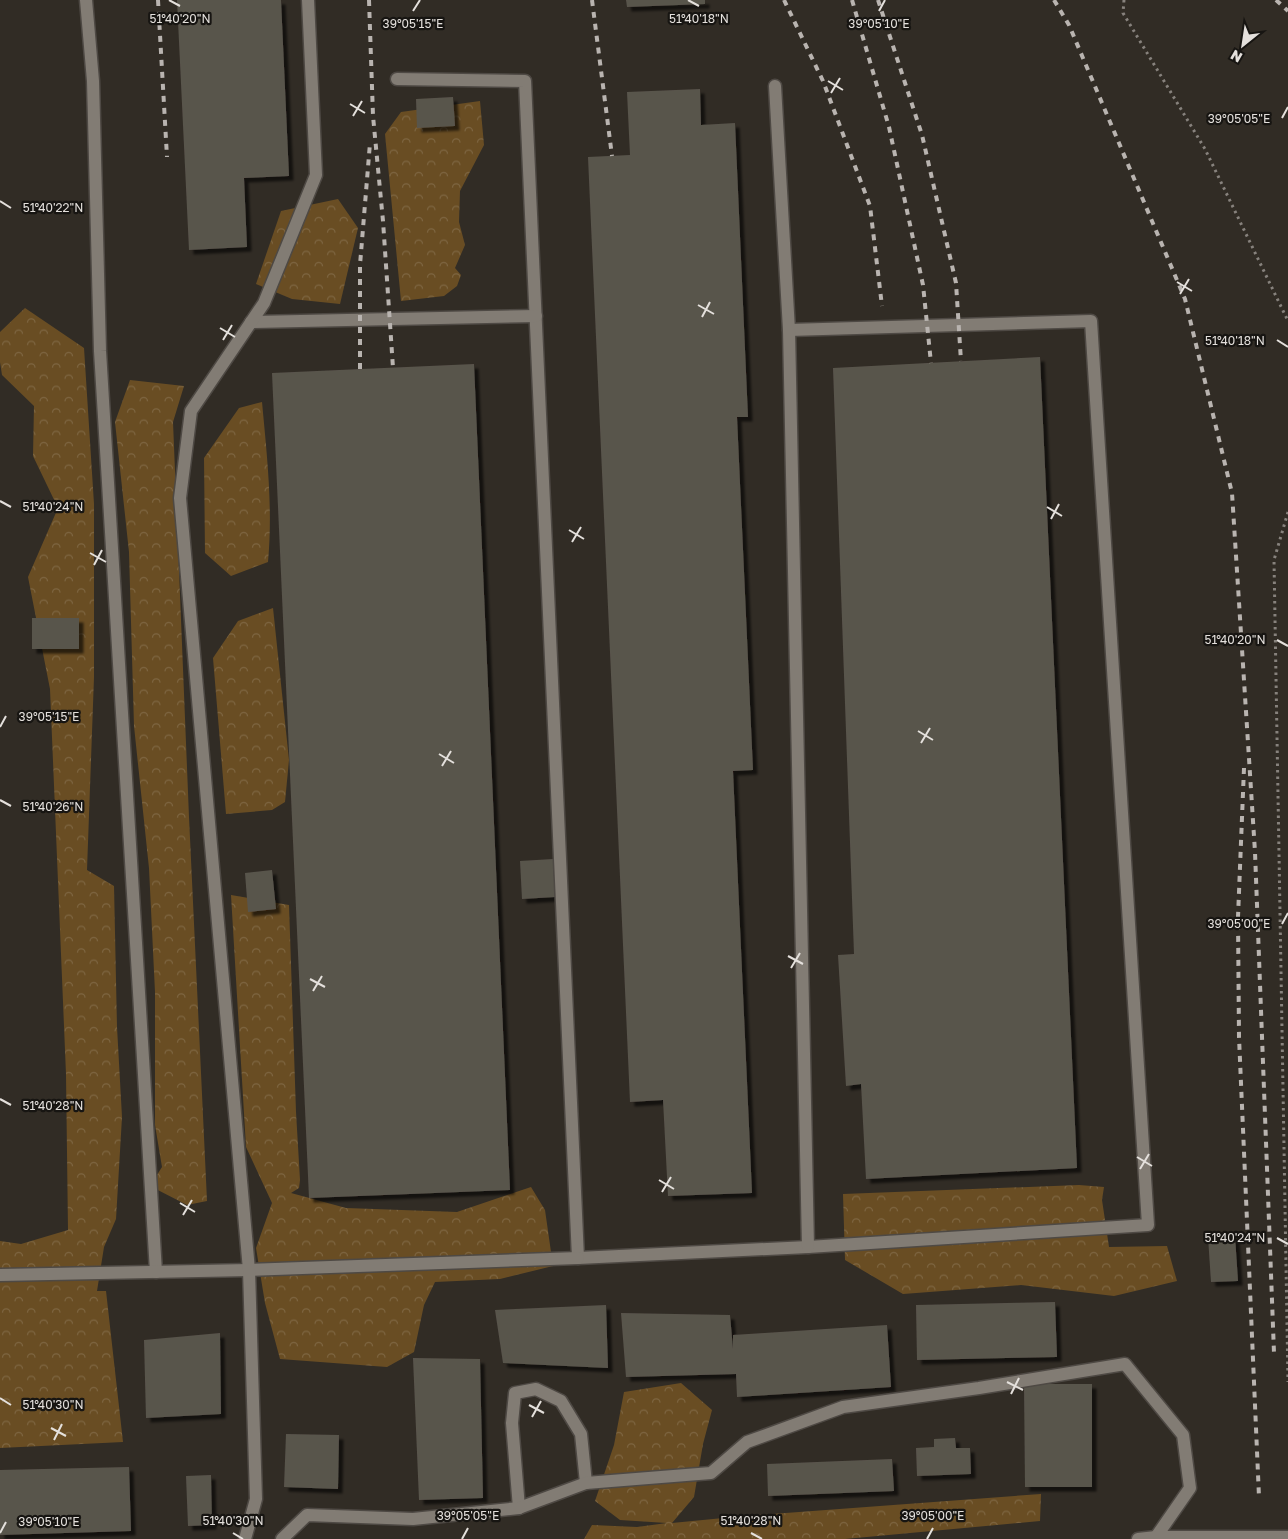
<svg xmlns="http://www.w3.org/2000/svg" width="1288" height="1539" font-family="'Golos Text',sans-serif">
  <defs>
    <pattern id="forest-crowns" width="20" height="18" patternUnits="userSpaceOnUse" patternTransform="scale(1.25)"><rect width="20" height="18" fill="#694d23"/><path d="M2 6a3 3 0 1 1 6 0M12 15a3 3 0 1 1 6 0" fill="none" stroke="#7e6642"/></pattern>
    <filter id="shadow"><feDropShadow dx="4.5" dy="4.5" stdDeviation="1" flood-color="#0009"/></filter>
  </defs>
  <rect width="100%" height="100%" fill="#312c25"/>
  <g fill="url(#forest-crowns)">
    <polygon points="480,101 484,145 460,191 459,222 465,245 455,268 461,275 457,286 444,296 401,301 385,134 401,112"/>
    <polygon points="338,199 358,228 340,304 292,299 256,284 281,211"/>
    <polygon points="25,308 84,348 94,504 94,677 87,870 114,886 117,1027 122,1117 116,1219 104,1247 97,1291 106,1291 123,1442 0,1448 0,1241 21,1244 68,1230 66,1074 50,689 28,577 58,508 33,456 34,406 2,375 0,362 0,332"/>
    <polygon points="130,380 184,386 173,422 189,817 207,1201 187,1205 150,1186 162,1167 155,1125 155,992 149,868 134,726 129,552 115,422"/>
    <path d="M262,402C267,456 273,508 268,562L231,576L205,553L204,458L239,408Z"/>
    <polygon points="273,608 289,760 285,802 272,810 226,814 213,658 238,621"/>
    <polygon points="231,895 289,905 296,1112 300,1180 299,1188 291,1193 346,1208 457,1212 531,1187 545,1210 553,1266 500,1279 435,1282 424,1305 414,1352 387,1367 280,1359 265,1303 256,1248 272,1203 246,1147"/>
    <polygon points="1079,1185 1104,1187 1102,1200 1109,1247 1167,1246 1177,1281 1114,1296 1021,1285 903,1294 845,1260 843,1194"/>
    <polygon points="681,1383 712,1410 703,1444 694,1497 672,1523 744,1516 1041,1494 1040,1521 845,1539 584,1539 592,1525 637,1527 667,1523 620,1520 595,1501 614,1445 624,1392"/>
  </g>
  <g fill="#59544c" filter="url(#shadow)">
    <polygon points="177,0 281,0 289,176 244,178 247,247 189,250"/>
    <polygon points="626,0 705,0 705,4 627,7"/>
    <polygon points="700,89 701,125 735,123 748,417 737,417 753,770 733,771 752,1193 668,1196 663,1100 630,1102 588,157 630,155 627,92"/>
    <polygon points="453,97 455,126 417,128 416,99"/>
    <polygon points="1040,357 1077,1168 866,1179 861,1084 846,1086 838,955 854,954 833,368"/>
    <polygon points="474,364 510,1190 309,1198 272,373"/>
    <rect x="32" y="618" width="47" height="31"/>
    <polygon points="553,859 555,897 522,899 520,861"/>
    <polygon points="272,870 276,909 248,912 245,873"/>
    <polygon points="1235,1236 1238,1281 1211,1282 1208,1237"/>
    <polygon points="1055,1302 1057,1357 917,1360 916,1305"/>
    <polygon points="606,1305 608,1368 503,1363 495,1310"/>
    <polygon points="621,1313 730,1315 733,1349 733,1335 887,1325 891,1387 737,1397 736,1374 626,1377"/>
    <polygon points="220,1333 221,1414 146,1418 144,1340"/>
    <polygon points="413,1358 480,1359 483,1498 419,1500"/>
    <polygon points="1024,1384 1092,1384 1092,1487 1025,1487"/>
    <polygon points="286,1434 339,1435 338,1489 284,1487"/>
    <polygon points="955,1438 956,1448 970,1448 971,1474 917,1476 916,1448 934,1447 934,1439"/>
    <polygon points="892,1459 894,1491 768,1496 767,1464"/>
    <polygon points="129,1467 131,1531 0,1535 0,1470"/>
    <polygon points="211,1475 212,1525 188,1526 186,1476"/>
  </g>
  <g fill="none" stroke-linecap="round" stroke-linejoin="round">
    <g stroke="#4e4944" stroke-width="15">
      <g id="minor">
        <polyline points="86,0 93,81 100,351 156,1272"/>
        <polyline points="397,79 525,81 578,1258 808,1247 1148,1225 1091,321 789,330"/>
        <polyline points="775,86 789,330 808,1247"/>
        <polyline points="251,322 536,316"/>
        <polyline points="0,1275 249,1270 578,1258"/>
        <polyline points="519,1508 512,1423 515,1393 536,1389 561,1401 581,1434 586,1483"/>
        <polyline points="245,1539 256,1499 249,1270 180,498 191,411 264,303 316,175 308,0"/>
        <polyline points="282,1539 307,1515 413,1519 519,1508 586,1483 711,1473 747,1442 843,1407 979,1388 1125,1364 1183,1435 1190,1488 1156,1537"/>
        <polyline points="1138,1539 1156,1537 1288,1537"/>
      </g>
    </g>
    <g stroke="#87827d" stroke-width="3" stroke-dasharray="2.5 4" stroke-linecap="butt">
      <polyline points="1124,0 1123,13 1205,149 1288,321"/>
      <polyline points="1288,512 1274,560 1288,1382"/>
    </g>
    <use href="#minor" stroke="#827c74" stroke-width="12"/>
    <g stroke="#b9b4b0" stroke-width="4" stroke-dasharray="6 6" stroke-linecap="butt">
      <polyline points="158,0 167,157"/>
      <polyline points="369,0 373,116 383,221 393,368"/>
      <polyline points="592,0 612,156"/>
      <polyline points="784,0 823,81 870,206 882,306"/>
      <polyline points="852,0 889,127 923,285 931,363"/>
      <polyline points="878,0 922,135 956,283 961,361"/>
      <polyline points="1054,0 1069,25 1185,299 1232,493 1255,852 1274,1353"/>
      <polyline points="1276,0 1288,11"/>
      <polyline points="360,369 360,265 370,143"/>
      <polyline points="1244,768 1238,917 1239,1037 1259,1497"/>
    </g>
  </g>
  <path fill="none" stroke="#e4e0dc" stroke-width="2" d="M169,0L180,6M688,0L699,6M413,11L420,0M879,11L885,0M828,81L843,90M831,93L840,78M350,104L365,113M353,116L362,101M1282,118L1288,107M0,201L11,208M1177,282L1192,291M1180,294L1189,279M698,305L714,314M702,317L710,302M220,328L235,337M223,340L232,325M1277,340L1288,347M0,501L11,507M1047,507L1062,516M1051,519L1059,504M569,530L584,539M572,542L581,527M90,553L106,562M94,565L102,550M1277,640L1288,646M0,727L6,716M918,731L933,740M921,743L930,728M439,754L454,763M442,766L451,751M0,800L11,806M1282,924L1288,913M788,956L803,964M791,968L800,953M310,979L325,987M313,991L322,976M0,1099L11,1105M1137,1157L1152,1166M1140,1169L1149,1154M659,1180L674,1189M662,1192L671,1177M180,1203L195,1212M183,1215L192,1200M1277,1238L1288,1244M1007,1382L1023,1390M1011,1394L1019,1378M0,1398L11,1405M529,1405L544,1413M532,1417L541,1401M51,1428L66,1436M54,1440L62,1424M0,1533L6,1522M233,1533L243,1539M751,1533L762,1539M462,1539L468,1528M927,1539L933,1528"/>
  <g font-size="12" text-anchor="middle" fill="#e4e0dc" stroke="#171512" stroke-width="4.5" stroke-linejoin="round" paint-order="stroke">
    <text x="180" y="23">51°40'20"N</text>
    <text x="699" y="23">51°40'18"N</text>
    <text x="413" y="28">39°05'15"E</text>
    <text x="879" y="28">39°05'10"E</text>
    <text x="1239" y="123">39°05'05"E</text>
    <text x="53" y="212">51°40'22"N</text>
    <text x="1235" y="345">51°40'18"N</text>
    <text x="53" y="511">51°40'24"N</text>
    <text x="1235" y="644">51°40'20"N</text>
    <text x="49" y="721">39°05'15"E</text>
    <text x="53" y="811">51°40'26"N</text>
    <text x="1239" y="928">39°05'00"E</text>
    <text x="53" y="1110">51°40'28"N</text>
    <text x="1235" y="1242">51°40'24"N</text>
    <text x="53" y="1409">51°40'30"N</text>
    <text x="468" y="1520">39°05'05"E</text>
    <text x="933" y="1520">39°05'00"E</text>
    <text x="233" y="1525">51°40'30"N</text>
    <text x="751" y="1525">51°40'28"N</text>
    <text x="49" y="1526">39°05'10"E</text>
  </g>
  <g transform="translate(1243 45) rotate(210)" stroke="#171512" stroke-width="4" paint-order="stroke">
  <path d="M0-4L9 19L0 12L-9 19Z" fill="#e4e0dc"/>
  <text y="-8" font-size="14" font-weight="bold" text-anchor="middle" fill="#e4e0dc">N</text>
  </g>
</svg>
